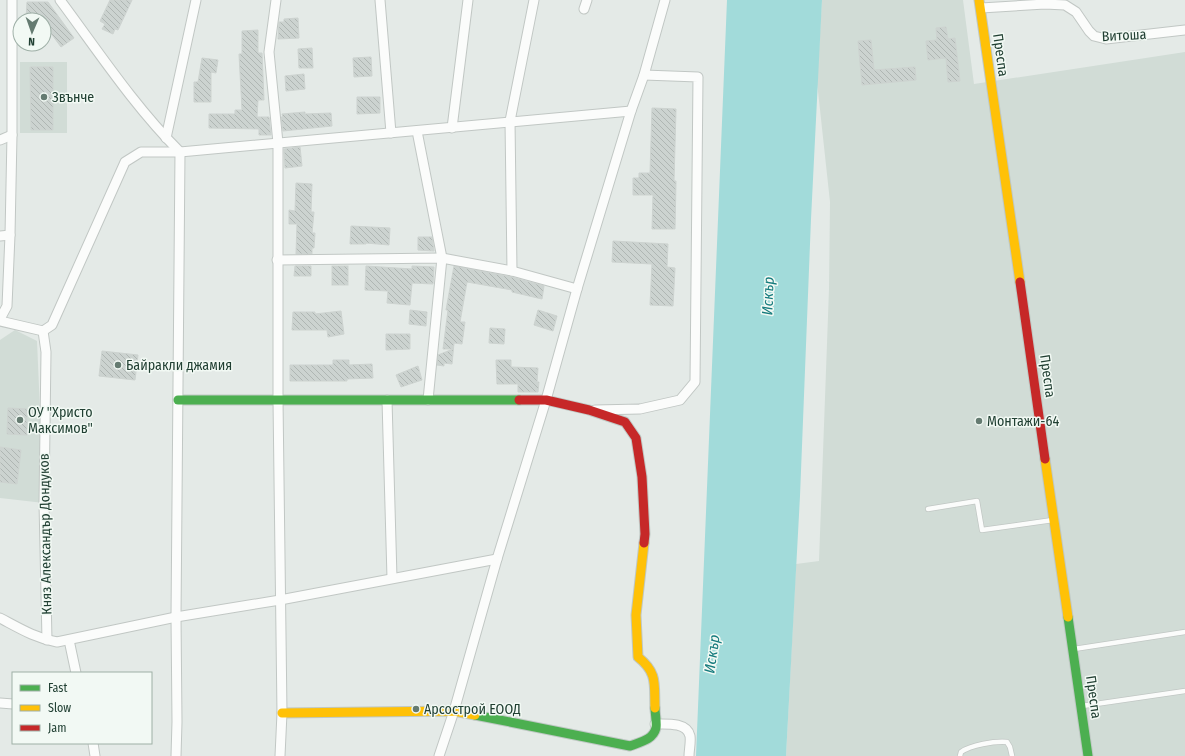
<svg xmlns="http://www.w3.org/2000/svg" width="1185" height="756" font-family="'Fira Sans Condensed',sans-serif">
  <defs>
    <pattern id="building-back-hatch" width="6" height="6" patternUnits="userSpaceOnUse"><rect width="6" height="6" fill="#ccd3d0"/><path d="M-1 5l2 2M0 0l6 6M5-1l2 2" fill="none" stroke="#afb6b3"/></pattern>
  </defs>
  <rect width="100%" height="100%" fill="#e4eae7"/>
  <g fill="#d1dcd6">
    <polygon points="822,0 963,0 974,84 1185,52 1185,756 786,756 796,564 819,561 829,289 830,202 817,82"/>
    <rect x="20" y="62" width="47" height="71"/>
    <polygon points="15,330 37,341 44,503 0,498 0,340"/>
  </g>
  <polygon fill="#a2dbda" points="727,0 822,0 811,219 800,496 786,756 696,756"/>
  <g fill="url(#building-back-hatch)" stroke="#cdd3d0">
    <polygon points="110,0 132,0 118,30 115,29 113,34 102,29 105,24 100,21"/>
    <polygon points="27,2 48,2 74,38 61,47 44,24 44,20 26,20"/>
    <polygon points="298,18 299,38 278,39 279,22 284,22 284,19"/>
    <polygon points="946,27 948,39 955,38 960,81 948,82 946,58 928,60 926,41 937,40 936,28"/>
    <polygon points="258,30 258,53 262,53 264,100 258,100 257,117 269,117 271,135 259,135 259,129 209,128 209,114 235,114 235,110 242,110 239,54 242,54 242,31"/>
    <polygon points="871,40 874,70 915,67 916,80 862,85 858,41"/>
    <polygon points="312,48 313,68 299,68 298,49"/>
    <polygon points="371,57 372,76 354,77 353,58"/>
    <polygon points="202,58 218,60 216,73 211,72 211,102 194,102 194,82 198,82"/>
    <polygon points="30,67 53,67 53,130 31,130"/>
    <polygon points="304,74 305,89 286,91 285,76"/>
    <polygon points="357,97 380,97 380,113 357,114"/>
    <polygon points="652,108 676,109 674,181 676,181 675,229 652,229 653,195 633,195 633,178 639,178 639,173 650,173"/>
    <polygon points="305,112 305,114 331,113 332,126 283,131 281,117 283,117 282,114"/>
    <polygon points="300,147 302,166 285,168 284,149"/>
    <polygon points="296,183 312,184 311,212 314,212 312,233 315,233 314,248 312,248 312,254 296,254 297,224 289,224 289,210 295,211"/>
    <polygon points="351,226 390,228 389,245 366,243 366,244 350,244"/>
    <polygon points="418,237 432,237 434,251 418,250"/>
    <polygon points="613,241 668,244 667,267 675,268 673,306 650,305 652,264 612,262"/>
    <polygon points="295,266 311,266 311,276 294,276"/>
    <rect x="332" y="266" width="16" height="19"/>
    <polygon points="366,266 412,269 412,266 434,267 433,284 412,283 410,305 387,303 388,291 365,290"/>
    <polygon points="454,266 511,277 544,286 542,299 512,292 512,290 467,282 460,322 465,322 462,344 454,343 452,364 444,363 444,366 437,365 438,355 453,349 443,349 448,310 446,310"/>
    <polygon points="410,310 427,312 426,326 409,324"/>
    <polygon points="538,310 557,316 553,331 534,325"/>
    <polygon points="341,311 344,334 328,337 327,330 292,330 293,312 315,312 315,314"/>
    <polygon points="490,328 505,329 504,344 489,343"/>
    <polygon points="386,334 410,334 410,349 386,350"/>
    <polygon points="102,351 138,355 135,380 99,376"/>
    <polygon points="333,360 349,360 349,365 372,364 373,378 347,379 347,381 290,381 290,365 333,365"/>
    <polygon points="496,360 511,360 511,367 538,368 537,382 539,382 538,392 518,392 518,384 497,384"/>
    <polygon points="418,366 422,380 401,387 396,375"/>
    <polygon points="8,408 27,409 27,435 7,434"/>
    <polygon points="0,447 21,450 17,484 0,482"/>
  </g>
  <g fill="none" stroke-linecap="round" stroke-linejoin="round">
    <g stroke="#c1c7c4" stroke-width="6">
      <g id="lane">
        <polyline points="928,509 977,501 982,530 1053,520"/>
        <polyline points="1074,649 1185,632"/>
        <polyline points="1082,706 1185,691"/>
        <path d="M960,756L961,752C971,745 994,741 1007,742L1010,747L1012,756"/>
      </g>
    </g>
    <g stroke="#c1c7c4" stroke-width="11">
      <g id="street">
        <path d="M60,0C98,51 134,106 180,152L176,617L177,722L176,756"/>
        <polyline points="276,0 269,52 278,143 278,400 282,713 280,756"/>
        <polyline points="380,0 391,133"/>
        <polyline points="981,8 1045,4 1065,5 1076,12 1089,31 1094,36 1106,39 1185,30"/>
        <polyline points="584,9 587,0"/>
        <polyline points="452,128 468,0"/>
        <polyline points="417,131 442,258 428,400"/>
        <polyline points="166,138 196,0"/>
        <polyline points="0,140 12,135"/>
        <polyline points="0,236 10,235"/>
        <polyline points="277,260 442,258 512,271 577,289"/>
        <polyline points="512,271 510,121 534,0"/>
        <polyline points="0,319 7,306 10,235 12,135 12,0"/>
        <polyline points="0,321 43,331 52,325 125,162 141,152 180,152 631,111"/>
        <polyline points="43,331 46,352 44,503 47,640"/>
        <polyline points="387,400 392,578"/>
        <polyline points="595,410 640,409 680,400 695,382 698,77 644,75"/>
        <path d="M0,618C19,628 35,638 57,642L176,617L280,600L497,559"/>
        <polyline points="69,640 76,673"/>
        <polyline points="0,703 13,704"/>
        <path d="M655,724C666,724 687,722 690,736C691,742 689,750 689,756"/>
        <polyline points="93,743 95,756"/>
        <polyline points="439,756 454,711 497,559 546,400 577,289 631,111 644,75 665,0"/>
      </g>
    </g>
    <g stroke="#bfc8c4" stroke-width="11">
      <g id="fast">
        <polyline points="178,400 519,400"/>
        <polyline points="1068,617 1088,756"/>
        <path d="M475,715L630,746C640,742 653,740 656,728C657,722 655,714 655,708"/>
      </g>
    </g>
    <g stroke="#bfc8c4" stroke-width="11">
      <g id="slow">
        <polyline points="979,0 1020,282"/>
        <polyline points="1045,459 1068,617"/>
        <path d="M644,543L636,615L638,657C658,673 654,684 655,708"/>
        <polyline points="282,713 454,711 475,715"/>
      </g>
    </g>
    <g stroke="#bfc8c4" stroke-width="11">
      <g id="jam">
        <polyline points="1020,282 1045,459"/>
        <polyline points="519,400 546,400 589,410 625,422 636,438 642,477 645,534 644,543"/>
      </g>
    </g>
    <use href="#lane" stroke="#fbfcfb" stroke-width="4.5"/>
    <use href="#street" stroke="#fbfcfb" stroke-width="9"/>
    <use href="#fast" stroke="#4caf50" stroke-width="9"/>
    <use href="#slow" stroke="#ffc107" stroke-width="9"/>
    <use href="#jam" stroke="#c62828" stroke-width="9"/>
  </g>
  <g fill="#657b71" stroke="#f2f9f4" stroke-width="1.5">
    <circle cx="44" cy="97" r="4"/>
    <circle cx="118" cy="365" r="4"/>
    <circle cx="20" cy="420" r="4"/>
    <circle cx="979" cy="421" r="4"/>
    <circle cx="416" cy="709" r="4"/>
  </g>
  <g text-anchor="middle" stroke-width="3" stroke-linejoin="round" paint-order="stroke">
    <g font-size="14" fill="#203f32" stroke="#f2f9f4">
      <text transform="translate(1124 35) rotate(-3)" y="5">Витоша</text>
      <text transform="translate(1001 55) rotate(82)" y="5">Преспа</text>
      <text transform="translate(1048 376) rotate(82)" y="5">Преспа</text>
      <text transform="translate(45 534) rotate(-91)" y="5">Княз Александър Дондуков</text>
      <text transform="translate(1094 697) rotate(82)" y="5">Преспа</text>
    </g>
    <g font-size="14" fill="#203f32" stroke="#f2f9f4" text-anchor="start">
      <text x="52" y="102">Звънче</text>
      <text x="126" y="370">Байракли джамия</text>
      <text x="28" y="417">ОУ "Христо<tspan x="28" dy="16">Максимов"</tspan></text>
      <text x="987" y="426">Монтажи-64</text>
      <text x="424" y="714">Арсострой ЕООД</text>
    </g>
    <g font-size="15" font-style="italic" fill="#177c7e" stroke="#f2f9f4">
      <text transform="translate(768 296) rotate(-88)" y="5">Искър</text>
      <text transform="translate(712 654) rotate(-82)" y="5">Искър</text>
    </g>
  </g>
  <rect x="12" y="672" width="140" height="72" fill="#f2f9f4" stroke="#9eafa6"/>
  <rect x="20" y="685" width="20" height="6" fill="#4caf50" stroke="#9eafa6"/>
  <text x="48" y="692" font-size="12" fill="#203f32">Fast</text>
  <rect x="20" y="705" width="20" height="6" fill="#ffc107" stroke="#9eafa6"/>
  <text x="48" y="712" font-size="12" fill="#203f32">Slow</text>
  <rect x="20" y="725" width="20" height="6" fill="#c62828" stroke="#9eafa6"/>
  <text x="48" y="732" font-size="12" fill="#203f32">Jam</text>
  <g transform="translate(32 32) rotate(182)"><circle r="19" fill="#f2f9f4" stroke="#9eafa6"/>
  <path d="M0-3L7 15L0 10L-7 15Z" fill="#657b71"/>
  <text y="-6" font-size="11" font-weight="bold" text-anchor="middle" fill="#203f32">N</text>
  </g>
</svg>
